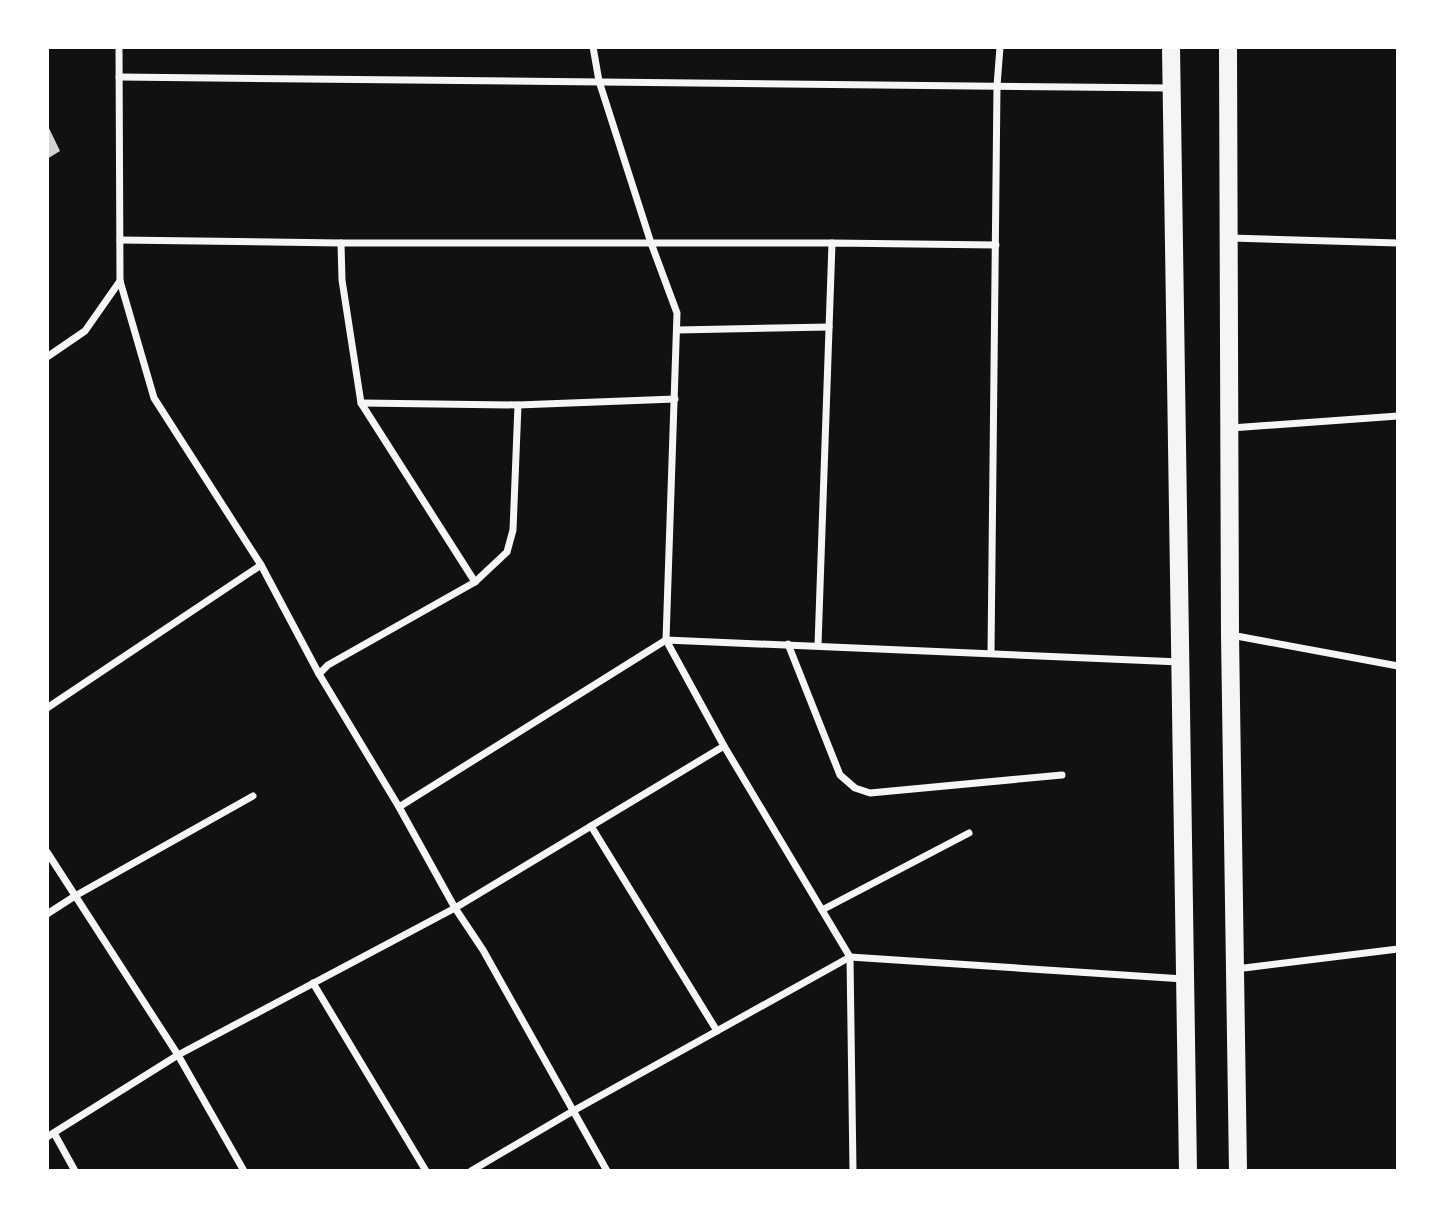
<svg xmlns="http://www.w3.org/2000/svg" width="1445" height="1218" font-family="'PT Sans Narrow',sans-serif">
  <rect width="100%" height="100%" fill="#111"/>
  <polygon fill="#d3d3d3" points="47,124 60,151 47,159"/>
  <g fill="none" stroke-linecap="round" stroke-linejoin="round">
    <g stroke="#f5f5f5" stroke-width="7">
      <polyline points="119,47 120,281 154,398 261,565 319,674 399,807 455,908 483,950 607,1171"/>
      <polyline points="593,47 599,81 651,243 677,313 666,640 724,746 850,957 853,1171"/>
      <polyline points="119,77 1171,88"/>
      <polyline points="1231,238 1398,243"/>
      <polyline points="120,240 341,243 832,243"/>
      <polyline points="341,243 342,280 361,403 475,582"/>
      <polyline points="677,330 829,327"/>
      <polyline points="47,357 85,331 120,281"/>
      <polyline points="361,403 518,405 675,399"/>
      <polyline points="1231,428 1398,416"/>
      <polyline points="1231,635 1398,666"/>
      <polyline points="788,644 840,775 855,788 870,793 1062,775"/>
      <polyline points="818,645 832,243 996,245"/>
      <polyline points="991,653 997,86 1000,47"/>
      <polyline points="319,674 328,665 475,582 507,552 513,530 518,405"/>
      <polyline points="47,708 261,565"/>
      <polyline points="399,807 666,640 1180,662"/>
      <polyline points="591,826 717,1031"/>
      <polyline points="47,852 178,1055 244,1171"/>
      <polyline points="822,910 969,833"/>
      <polyline points="47,914 75,896 253,796"/>
      <polyline points="1236,969 1398,949"/>
      <polyline points="313,983 426,1171"/>
      <polyline points="54,1133 75,1171"/>
      <polyline points="47,1137 178,1055 455,908 724,746"/>
      <polyline points="471,1171 573,1111 850,957 1184,979"/>
    </g>
    <g stroke="#f5f5f5" stroke-width="18">
      <polyline points="1171,47 1188,1171"/>
      <polyline points="1228,47 1230,635 1238,1171"/>
    </g>
  </g>
  <rect width="1445" height="1218" fill="none" stroke="#ffffff" stroke-width="98"/>
</svg>
